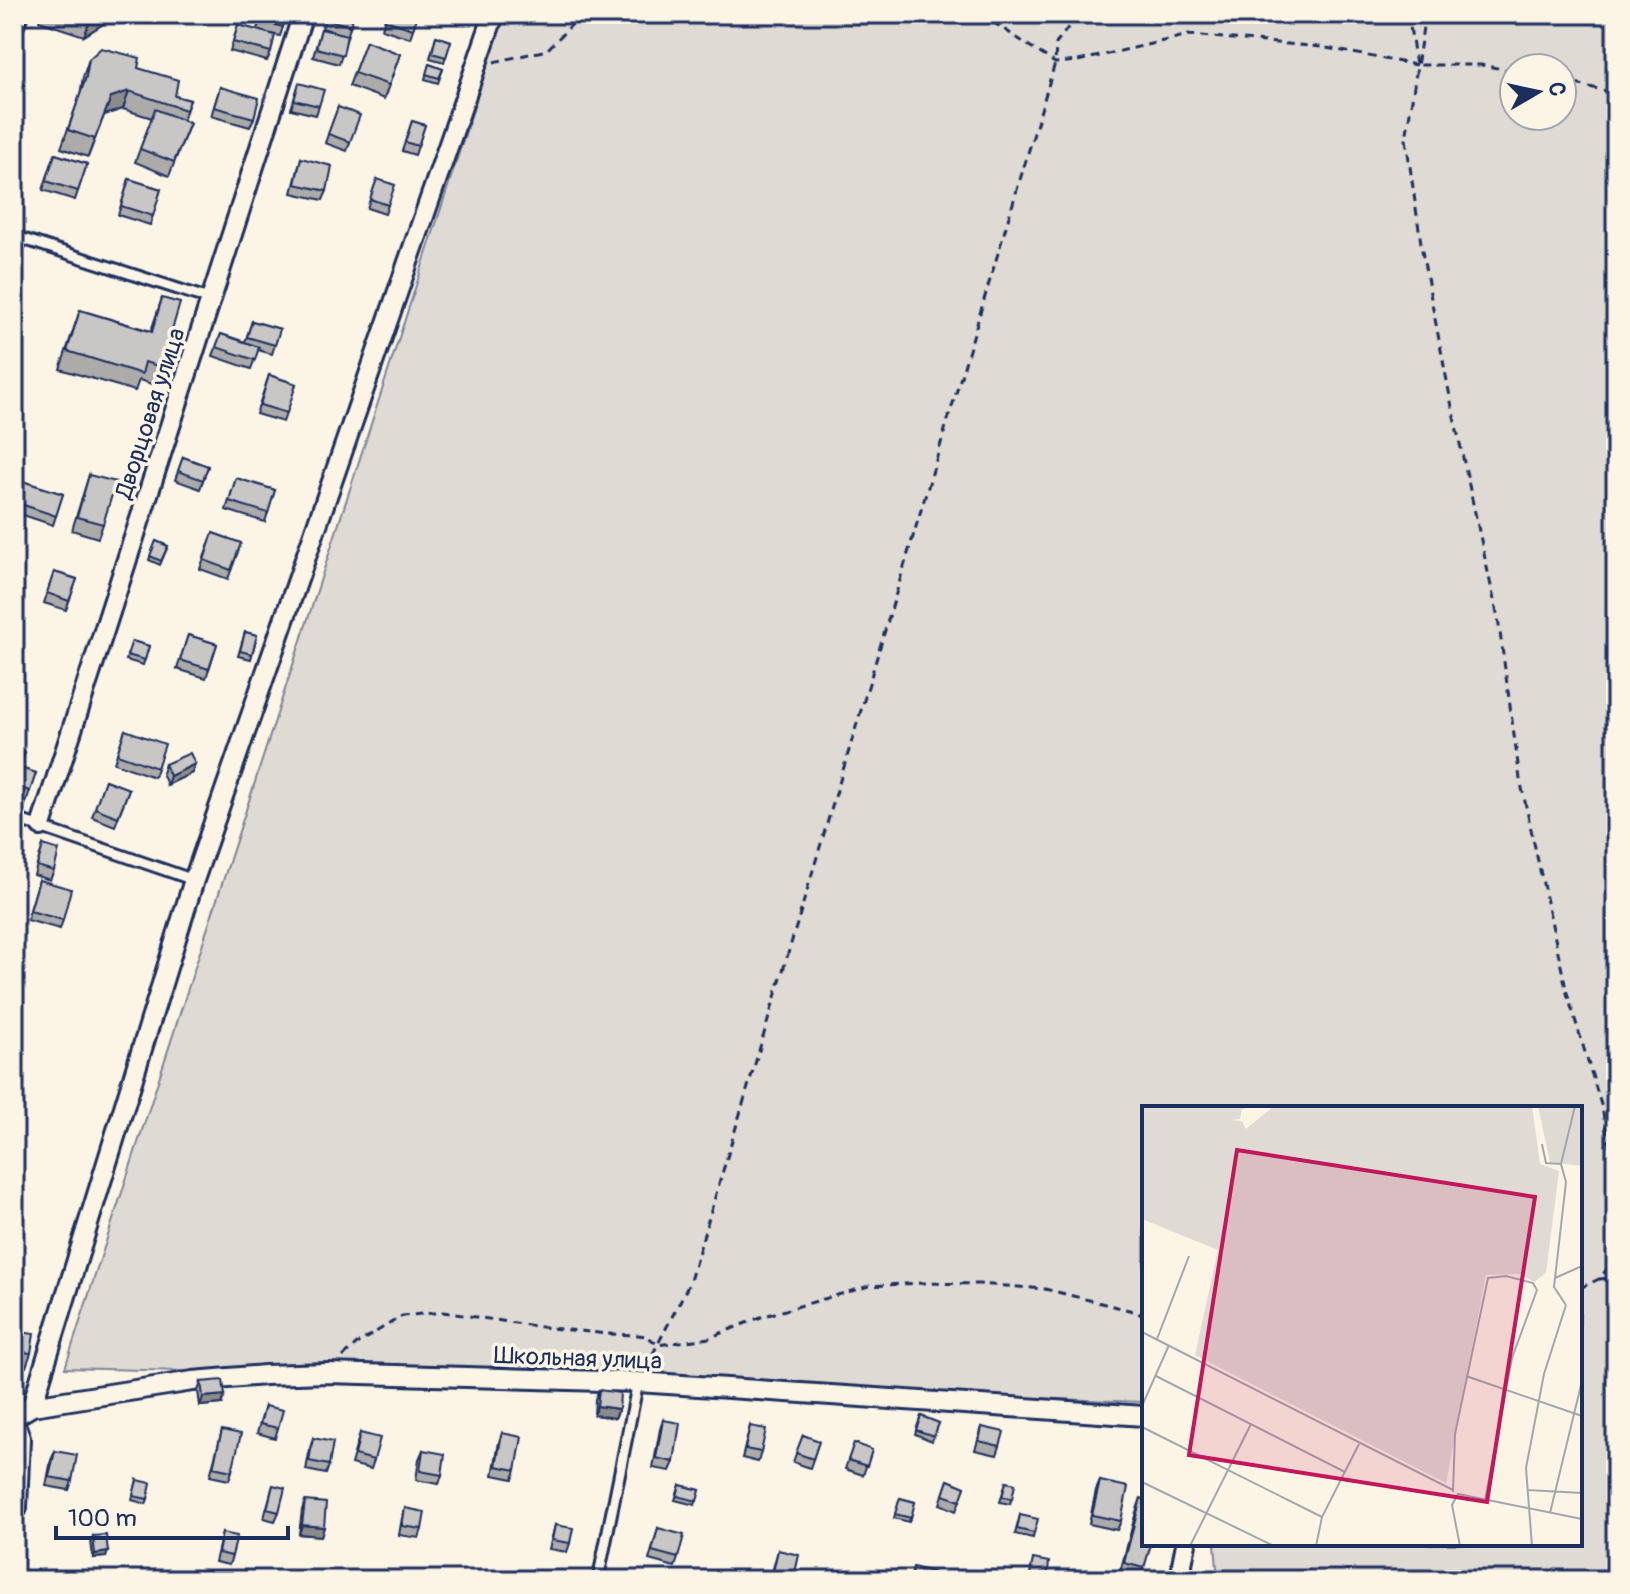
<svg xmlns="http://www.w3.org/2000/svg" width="1630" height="1594" font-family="Pangolin,sans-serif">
  <rect width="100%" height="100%" fill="#fcf5e5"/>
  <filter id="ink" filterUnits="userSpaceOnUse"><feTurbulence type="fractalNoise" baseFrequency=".0125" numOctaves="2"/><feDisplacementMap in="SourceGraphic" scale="16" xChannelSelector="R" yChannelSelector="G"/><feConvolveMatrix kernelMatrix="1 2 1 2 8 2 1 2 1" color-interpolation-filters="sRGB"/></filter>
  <g filter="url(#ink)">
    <path fill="#dfdbd4" stroke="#7d8599" stroke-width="2" fill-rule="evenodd" d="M504,14H1616V1580H1218L1215,1544H1580V1108H1144V1402L674,1386L638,1382L65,1368ZM1514,68H1562V116H1514Z"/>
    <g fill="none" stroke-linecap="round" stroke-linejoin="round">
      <g stroke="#1b2f5e" stroke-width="15">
        <g id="service">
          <polyline points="14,236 212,300"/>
          <polyline points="14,818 194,880"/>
          <polyline points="598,1580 638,1382"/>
        </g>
      </g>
      <g stroke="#1b2f5e" stroke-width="24">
        <g id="minor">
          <polyline points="14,25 18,14"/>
          <polyline points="41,826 303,14"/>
          <polyline points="32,1406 194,880 494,14"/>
          <polyline points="14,1417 32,1406 193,1381 265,1375 327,1373 638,1382 1144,1416"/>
          <polyline points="1183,1580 1182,1564 1186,1544"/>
        </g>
      </g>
      <g stroke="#1b2f5e" stroke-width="30">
        <polyline id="secondary" points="14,1430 17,1438 14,1507"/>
      </g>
      <g stroke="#1b2f5e" stroke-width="3" stroke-dasharray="8 6" stroke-linecap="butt">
        <polyline points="981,14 1055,63 1078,61 1189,35 1321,47 1416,65"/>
        <polyline points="1408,14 1416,65 1481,65 1514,71"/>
        <polyline points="1425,14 1406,139 1423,257 1453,412 1498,618 1520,779 1567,993 1602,1108 1616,1180"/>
        <polyline points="494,62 547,50 582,14"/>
        <polyline points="1562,81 1616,93"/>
        <polyline points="1599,1279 1616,1278"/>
        <polyline points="1580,1288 1599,1279 1616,1258"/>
        <polyline points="343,1357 358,1343 402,1316 443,1312 541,1327 608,1334 638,1335 647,1336 658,1345 709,1338 761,1317 869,1286 922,1283 979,1284 1045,1289 1137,1312 1144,1317"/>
        <polyline points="646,1367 689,1284 1055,63 1056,44 1078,14"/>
      </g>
      <use href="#service" stroke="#fcf5e5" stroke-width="9"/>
      <use href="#minor" stroke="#fcf5e5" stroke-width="18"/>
      <use href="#secondary" stroke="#fcf5e5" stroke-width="24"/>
    </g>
    <g fill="#acabaa" stroke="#1b2f5e" stroke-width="2">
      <polygon points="41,14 119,14 84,36 39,21"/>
      <polygon points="262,14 283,27 280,36 265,33 271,52 267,61 230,51 238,25 257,30"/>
      <polygon points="326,14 354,14 339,64 313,57 321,29 345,35 322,28"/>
      <polygon points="386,14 418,14 410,38 382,29"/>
      <polygon points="436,36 451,41 444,62 430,58"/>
      <polygon points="366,41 400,54 384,99 349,86"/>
      <polygon points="89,59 138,68 175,96 190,100 183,120 190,123 169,176 135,162 152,118 123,109 104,115 88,157 61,148 80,95 83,77"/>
      <polygon points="429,64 443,69 438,83 425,79"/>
      <polygon points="299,83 319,106 316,115 291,109"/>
      <polygon points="220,87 254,118 250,127 211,116"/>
      <polygon points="338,107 350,142 347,151 325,143"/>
      <polygon points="412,121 425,125 415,155 402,151"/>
      <polygon points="55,154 87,164 75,200 43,190"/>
      <polygon points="301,158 327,191 323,200 292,193"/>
      <polygon points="129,179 161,189 150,225 118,215"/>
      <polygon points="377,179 388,205 385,214 367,208"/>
      <polygon points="162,298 161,367 155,385 139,380 135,391 60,369 80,310 151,331"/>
      <polygon points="252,321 280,329 272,354 258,350 251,369 213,356 221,334 245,342"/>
      <polygon points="269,375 296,384 283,422 256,414"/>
      <polygon points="183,457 208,466 200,489 175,480"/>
      <polygon points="89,475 103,524 98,538 72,530"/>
      <polygon points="236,478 275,490 265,522 226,510"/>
      <polygon points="22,481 63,494 53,525 14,512 14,503"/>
      <polygon points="213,533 241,543 228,579 200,569"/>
      <polygon points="156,541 168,546 160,565 149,560"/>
      <polygon points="54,572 77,579 66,610 44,603"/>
      <polygon points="245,632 257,635 251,659 238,656"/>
      <polygon points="188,635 217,644 206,678 177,669"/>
      <polygon points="132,641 149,646 143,665 126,660"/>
      <polygon points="125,730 157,768 154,777 114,763"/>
      <polygon points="14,748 20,768 36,773 25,805 14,801"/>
      <polygon points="165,764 192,773 167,785 162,773"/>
      <polygon points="105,780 129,789 115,826 92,817"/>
      <polygon points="43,845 54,871 50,880 34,875"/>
      <polygon points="39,880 63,920 60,929 27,920"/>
      <polygon points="14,1331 31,1353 26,1367 14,1365"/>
      <polygon points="201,1382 222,1404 200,1406 198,1391"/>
      <polygon points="599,1390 619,1409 615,1418 594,1415 595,1399"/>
      <polygon points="265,1406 278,1428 275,1438 257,1433"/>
      <polygon points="921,1416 939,1423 932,1441 915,1434"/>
      <polygon points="663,1420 674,1462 670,1471 653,1468 660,1429"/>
      <polygon points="750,1426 761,1452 758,1462 742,1458"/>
      <polygon points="982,1427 1000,1446 997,1455 975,1450"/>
      <polygon points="222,1430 232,1471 229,1480 210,1476"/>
      <polygon points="360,1433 374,1460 371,1469 351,1464"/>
      <polygon points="502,1433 516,1470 513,1479 493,1475 499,1442"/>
      <polygon points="803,1435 819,1441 810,1468 793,1462"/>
      <polygon points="313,1438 329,1465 326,1474 306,1470 310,1448"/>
      <polygon points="854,1443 872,1450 863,1475 845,1469"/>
      <polygon points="423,1450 442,1475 439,1484 416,1480 419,1459"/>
      <polygon points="55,1451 72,1481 69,1490 46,1486 51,1460"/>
      <polygon points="137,1480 148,1499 146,1504 132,1500"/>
      <polygon points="948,1480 965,1487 956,1511 940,1504"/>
      <polygon points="1100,1481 1121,1521 1117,1530 1089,1524 1096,1490"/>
      <polygon points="1006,1482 1015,1484 1010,1504 1000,1502"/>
      <polygon points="273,1485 279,1512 275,1521 264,1518"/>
      <polygon points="680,1485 700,1490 695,1505 675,1500"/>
      <polygon points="900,1498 915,1502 909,1522 894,1518"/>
      <polygon points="1141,1498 1144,1568 1140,1580 1133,1580 1119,1576 1136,1512"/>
      <polygon points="305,1501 324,1527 321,1536 299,1534 302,1510"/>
      <polygon points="405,1508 422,1529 419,1538 399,1535 402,1518"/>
      <polygon points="1020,1515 1034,1533 1033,1538 1015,1534"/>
      <polygon points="555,1525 570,1543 567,1552 549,1549"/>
      <polygon points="658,1528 678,1558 675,1567 649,1560"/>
      <polygon points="222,1533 232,1556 229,1565 215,1562"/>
      <polygon points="93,1536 106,1557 93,1558 91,1541"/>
      <polygon points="778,1550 794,1577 793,1580 770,1580"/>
    </g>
    <g fill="#8c8b8b" stroke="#1b2f5e" stroke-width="2">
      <polygon points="102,14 119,14 84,36 89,23"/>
      <polygon points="129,91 123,109 104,115 88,157 111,97"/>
      <polygon points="195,764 192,773 167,785 170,776"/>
      <polygon points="225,1395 222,1404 200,1406 203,1397"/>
      <polygon points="597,1406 619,1409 615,1418 594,1415"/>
      <polygon points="302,1525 324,1527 321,1536 299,1534"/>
      <polygon points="108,1552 106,1557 93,1558 95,1554"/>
    </g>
    <g fill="#c8c7c6" stroke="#1b2f5e" stroke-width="2">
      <polygon points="64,14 102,14 89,23"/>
      <polygon points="262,14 287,14 283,27 261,21"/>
      <polygon points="327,14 354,14 350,26 325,19"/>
      <polygon points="387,14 418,14 413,29 385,20"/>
      <polygon points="238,25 275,35 271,52 233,42"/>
      <polygon points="321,29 347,35 343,55 316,48"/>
      <polygon points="436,36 451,41 446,57 432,53"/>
      <polygon points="366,41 400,54 389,85 354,73"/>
      <polygon points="101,48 140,58 138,68 178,80 175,96 190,100 186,110 129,91 111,97 95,139 68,130 86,77 89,59"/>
      <polygon points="429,64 443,69 439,78 426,74"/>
      <polygon points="299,83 324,90 319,106 294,100"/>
      <polygon points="220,87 259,98 254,118 214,107"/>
      <polygon points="338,107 360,115 350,142 328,134"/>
      <polygon points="155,109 190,123 174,162 140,149"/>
      <polygon points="412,121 425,125 418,146 405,142"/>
      <polygon points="55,154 87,164 78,191 46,181"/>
      <polygon points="301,158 332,166 327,191 295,184"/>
      <polygon points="129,179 161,189 153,216 121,206"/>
      <polygon points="377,179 395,185 388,205 370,199"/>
      <polygon points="162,298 180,303 161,367 145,362 142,374 67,351 80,310 152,332"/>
      <polygon points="252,321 280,329 275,345 247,337"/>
      <polygon points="221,334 259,347 255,360 216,347"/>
      <polygon points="269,375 296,384 287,413 260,405"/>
      <polygon points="14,447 21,449 14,473"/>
      <polygon points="183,457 208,466 203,480 178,471"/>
      <polygon points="89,475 116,482 103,524 77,517"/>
      <polygon points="236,478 275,490 268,513 229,501"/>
      <polygon points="22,481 63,494 56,516 15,502"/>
      <polygon points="213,533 241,543 231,570 204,560"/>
      <polygon points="156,541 168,546 161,561 150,556"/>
      <polygon points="54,572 77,579 69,601 47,593"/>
      <polygon points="245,632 257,635 252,654 240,651"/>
      <polygon points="188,635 217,644 209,669 180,660"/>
      <polygon points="132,641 149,646 145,660 127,655"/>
      <polygon points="125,730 165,744 157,768 117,754"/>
      <polygon points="14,748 25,752 20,768 36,773 30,791 14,786"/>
      <polygon points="190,753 195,764 170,776 165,764"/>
      <polygon points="105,780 129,789 118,817 95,808"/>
      <polygon points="43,845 59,850 54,871 37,866"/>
      <polygon points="14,855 18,856 14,870"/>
      <polygon points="39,880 71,889 63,920 30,911"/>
      <polygon points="14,1331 34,1334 31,1353 14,1351"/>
      <polygon points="223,1380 225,1395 203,1397 201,1382"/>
      <polygon points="599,1390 620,1393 619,1409 597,1406"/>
      <polygon points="265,1406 283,1410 278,1428 260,1424"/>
      <polygon points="921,1416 939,1423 934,1436 916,1430"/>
      <polygon points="663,1420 680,1423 674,1462 656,1458"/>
      <polygon points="750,1426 766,1429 761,1452 745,1449"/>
      <polygon points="982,1427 1004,1432 1000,1446 979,1441"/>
      <polygon points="222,1430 241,1434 232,1471 213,1467"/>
      <polygon points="360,1433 380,1438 374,1460 355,1455"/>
      <polygon points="502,1433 522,1437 516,1470 496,1466"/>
      <polygon points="803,1435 819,1441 813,1459 796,1453"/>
      <polygon points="313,1438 333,1442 329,1465 309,1461"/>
      <polygon points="854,1443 872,1450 867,1466 848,1460"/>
      <polygon points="423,1450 445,1454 442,1475 420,1471"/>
      <polygon points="55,1451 77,1455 72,1481 49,1477"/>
      <polygon points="137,1480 151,1483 148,1499 133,1496"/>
      <polygon points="948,1480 965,1487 960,1501 943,1495"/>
      <polygon points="1100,1481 1128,1487 1121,1521 1092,1515"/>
      <polygon points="1006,1482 1015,1484 1012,1499 1002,1497"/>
      <polygon points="273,1485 285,1488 279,1512 267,1509"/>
      <polygon points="680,1485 700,1490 697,1501 677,1496"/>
      <polygon points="900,1498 915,1502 911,1518 895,1514"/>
      <polygon points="1141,1498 1144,1499 1144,1544 1151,1544 1144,1568 1124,1563"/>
      <polygon points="305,1501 326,1503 324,1527 302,1525"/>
      <polygon points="405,1508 425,1512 422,1529 402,1526"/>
      <polygon points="1020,1515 1038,1519 1034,1533 1017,1529"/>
      <polygon points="555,1525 573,1528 570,1543 552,1540"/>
      <polygon points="658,1528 684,1535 678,1558 652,1551"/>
      <polygon points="222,1533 237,1536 232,1556 218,1553"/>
      <polygon points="106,1535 108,1552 95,1554 93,1536"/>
      <polygon points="778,1550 799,1555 794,1577 773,1572"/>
      <polygon points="1033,1559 1049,1562 1047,1580 1029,1580"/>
      <polygon points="913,1567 933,1572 931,1580 910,1580"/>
    </g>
  </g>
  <g text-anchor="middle" stroke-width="7" stroke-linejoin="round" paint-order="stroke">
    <g font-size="24" fill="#1b2f5e" stroke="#fcf5e5">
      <text transform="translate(150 413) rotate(-72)" y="8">Дворцовая улица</text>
      <text transform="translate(578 1358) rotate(2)" y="8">Школьная улица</text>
    </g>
  </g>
  <g transform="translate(1142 1106)">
    <rect width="440" height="440" fill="#fcf5e5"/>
    <path d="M0,0H110L100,3L98,13L88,14L100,15L104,23L132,0H390L398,58L417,65L404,167L392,176L378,168L344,169L304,377L53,249L76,144L0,113ZM396,0H440V60L408,56Z" fill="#dfdbd4"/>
    <path fill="none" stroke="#a2a6af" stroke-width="2" d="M400,38L404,57L419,58M413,172L440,160M424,199L412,181L424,76L419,58L433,0M0,226L311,384M15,233L47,150M14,270L203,366M324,270L440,310M0,300L27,239M0,321L180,411M0,376L132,440M385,384L440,387M311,386L313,328L346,172L364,170L391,177L395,184M343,394L370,252L395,184M408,407L440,275M48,440L109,318M174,440L180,411L217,338M318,440L310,399L316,388L440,413M390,440L384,362L402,268L424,199"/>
    <path fill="#c2185b" fill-opacity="0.15" stroke="#c2185b" stroke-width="4" d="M95,44L393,91L345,396L47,349Z"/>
    <rect width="440" height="440" fill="none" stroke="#1b2f5e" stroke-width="4"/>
  </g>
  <rect width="1630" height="1594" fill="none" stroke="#fcf5e5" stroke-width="48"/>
  <rect x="24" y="24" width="1582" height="1546" fill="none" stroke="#1b2f5e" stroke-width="3" filter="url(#ink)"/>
  <g transform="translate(1538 92) rotate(81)"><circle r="38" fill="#fcf5e5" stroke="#a2a6af" stroke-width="2"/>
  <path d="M0-6L14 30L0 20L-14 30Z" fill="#1b2f5e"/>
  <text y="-12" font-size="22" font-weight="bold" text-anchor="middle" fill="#1b2f5e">С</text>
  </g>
  <path d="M56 1526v12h232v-12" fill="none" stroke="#1b2f5e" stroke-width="4"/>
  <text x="68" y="1526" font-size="24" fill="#1b2f5e" stroke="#fcf5e5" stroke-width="6" paint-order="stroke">100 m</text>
</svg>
